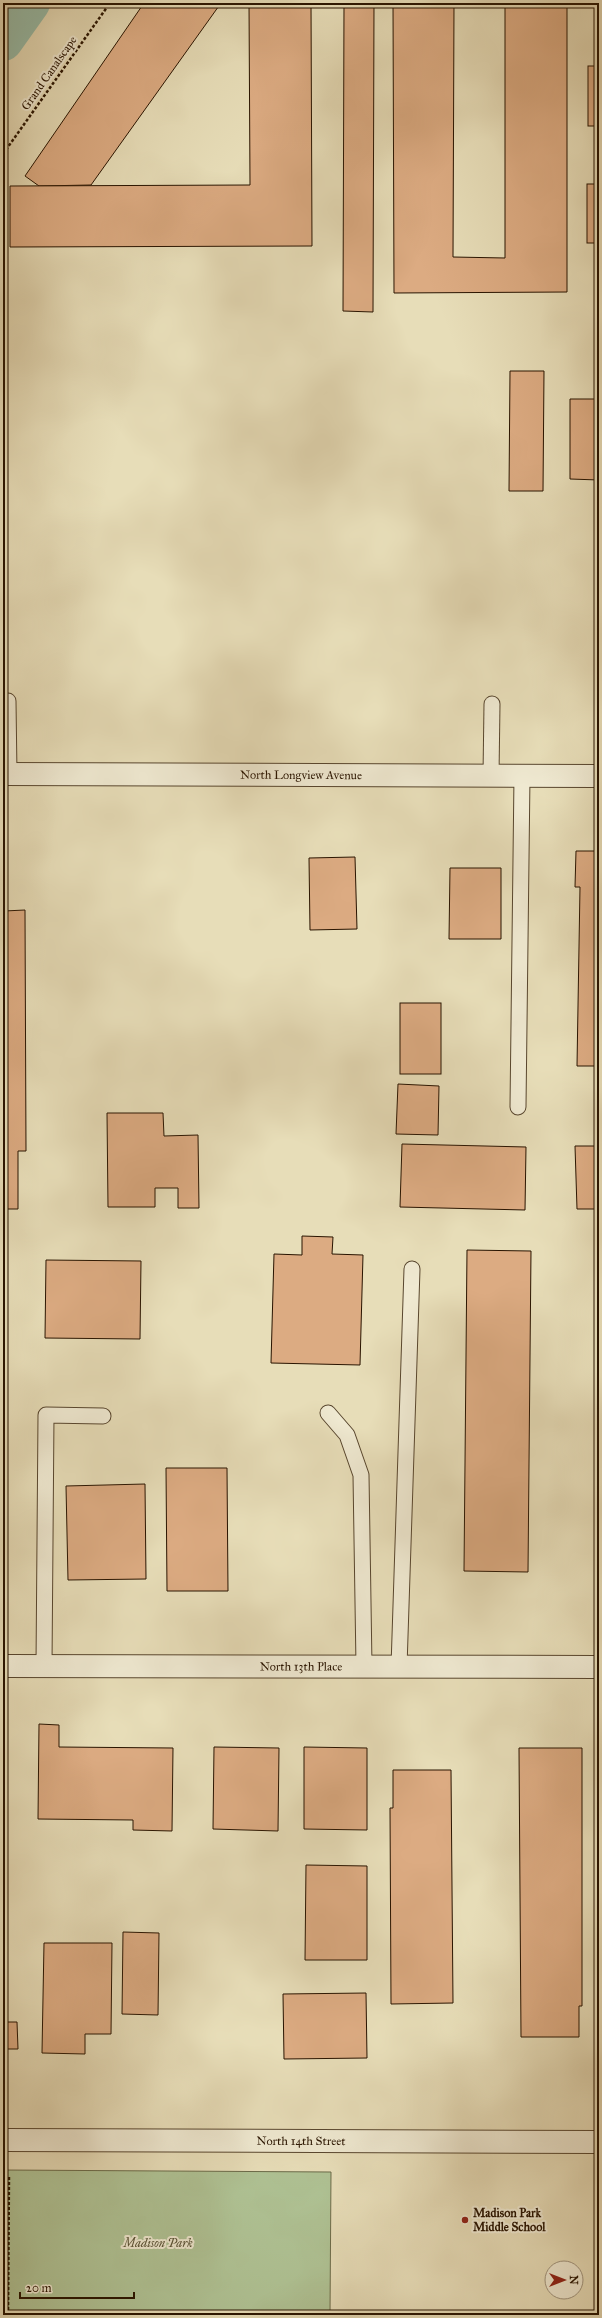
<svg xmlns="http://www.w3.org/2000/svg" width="602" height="2318" font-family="'IM FELL Great Primer',serif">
  <rect width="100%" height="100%" fill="#e7ddb8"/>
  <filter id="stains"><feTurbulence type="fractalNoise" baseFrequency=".005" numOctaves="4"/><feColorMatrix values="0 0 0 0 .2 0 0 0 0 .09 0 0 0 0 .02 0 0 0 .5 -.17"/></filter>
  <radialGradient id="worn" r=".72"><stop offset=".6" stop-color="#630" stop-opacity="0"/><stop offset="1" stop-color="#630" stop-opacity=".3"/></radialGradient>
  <polygon fill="#afc294" stroke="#6c6b4a" points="3,2170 331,2172 330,2315 3,2315"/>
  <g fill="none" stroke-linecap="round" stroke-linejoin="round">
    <polyline stroke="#98bda9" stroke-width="40" points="3,41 30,3"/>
  </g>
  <g fill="#dcab82" stroke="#291400">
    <polygon points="144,3 221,3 91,185 39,186 25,176"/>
    <polygon points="249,3 311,3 312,246 10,247 10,186 250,185"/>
    <polygon points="344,3 374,3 373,312 343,311"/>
    <polygon points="393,3 454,3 453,257 505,258 505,3 567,3 567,292 394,293"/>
    <rect x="588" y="66" width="11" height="60"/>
    <rect x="587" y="184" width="12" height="59"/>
    <polygon points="510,371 544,371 543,491 509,491"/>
    <polygon points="570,399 599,399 599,480 570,479"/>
    <polygon points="3,849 4,911 25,910 26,1151 18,1151 18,1209 3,1209"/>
    <polygon points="576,851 599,851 599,1066 577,1066 580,887 575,887"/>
    <polygon points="355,857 357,929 310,930 309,858"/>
    <polygon points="450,868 501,868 501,939 449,939"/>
    <rect x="400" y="1003" width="41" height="71"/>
    <polygon points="398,1084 439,1086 438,1135 396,1134"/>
    <polygon points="107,1113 163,1113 164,1136 198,1135 199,1208 178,1208 178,1188 155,1188 155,1207 108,1207"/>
    <polygon points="402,1144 526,1147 525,1210 400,1207"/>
    <polygon points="575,1146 599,1146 599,1209 577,1209"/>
    <polygon points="302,1236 333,1237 332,1254 363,1255 360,1365 271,1363 274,1254 302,1255"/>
    <polygon points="467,1250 531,1251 528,1572 464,1571"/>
    <polygon points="46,1260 141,1261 140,1339 45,1338"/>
    <polygon points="166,1468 227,1468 228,1591 167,1591"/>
    <polygon points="145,1484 146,1579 68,1580 66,1486"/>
    <polygon points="39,1724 59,1725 59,1747 173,1748 172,1831 133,1830 133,1820 38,1819"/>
    <polygon points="214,1747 279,1748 278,1831 213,1829"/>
    <polygon points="304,1747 367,1748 367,1830 304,1829"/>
    <polygon points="519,1748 582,1748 582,2006 579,2006 579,2037 521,2037"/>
    <polygon points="393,1770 451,1770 453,2003 391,2004 390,1808 393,1808"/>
    <polygon points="306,1865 367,1866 367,1960 305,1960"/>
    <polygon points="3,1906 6,1906 4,2010 3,2010"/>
    <polygon points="123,1932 159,1933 158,2015 122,2014"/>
    <polygon points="44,1943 112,1943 111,2034 85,2034 85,2054 42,2053"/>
    <polygon points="366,1993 367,2058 284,2059 283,1994"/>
    <polygon points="3,2022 17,2022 18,2049 3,2049"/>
  </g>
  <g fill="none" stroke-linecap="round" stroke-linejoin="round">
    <g stroke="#58462e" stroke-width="17">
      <g id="lane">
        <polyline points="8,701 9,774"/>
        <polyline points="491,776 492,704"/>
        <polyline points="518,1107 522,776"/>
        <polyline points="328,1413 347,1435 361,1475 364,1666"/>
        <polyline points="44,1666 46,1415 103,1416"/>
        <polyline points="399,1667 412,1269"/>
      </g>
    </g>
    <g stroke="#58462e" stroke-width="24">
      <g id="street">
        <path id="s1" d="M3,774L599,776"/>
        <path id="s2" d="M3,1666L599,1667"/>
        <path id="s3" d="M3,2140L599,2142"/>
      </g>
    </g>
    <g stroke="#291400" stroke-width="2.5" stroke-dasharray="3 2" stroke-linecap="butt">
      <polyline points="3,154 110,3"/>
      <polyline points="8,2315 9,2175"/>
    </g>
    <use href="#lane" stroke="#efe9d1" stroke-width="15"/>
    <use href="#street" stroke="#efe9d1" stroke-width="22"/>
  </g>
  <circle fill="#8f2418" stroke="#efe9d1" stroke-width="1.5" cx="465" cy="2220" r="4"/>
  <g text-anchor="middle" stroke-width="4" stroke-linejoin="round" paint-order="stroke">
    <g font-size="12" fill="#291400" stroke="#efe9d1">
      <text transform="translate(49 73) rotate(-55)" y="4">Grand Canalscape</text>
      <text dy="4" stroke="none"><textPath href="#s1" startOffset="298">North Longview Avenue</textPath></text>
      <text dy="4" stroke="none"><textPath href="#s2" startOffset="298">North 13th Place</textPath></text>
      <text dy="4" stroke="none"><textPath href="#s3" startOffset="298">North 14th Street</textPath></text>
    </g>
    <g font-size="12" font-weight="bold" fill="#291400" stroke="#efe9d1" text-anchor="start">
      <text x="473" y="2217">Madison Park<tspan x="473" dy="14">Middle School</tspan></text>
    </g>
    <g font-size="12" font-style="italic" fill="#585134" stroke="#efe9d1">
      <text x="158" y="2247">Madison Park</text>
    </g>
  </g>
  <rect width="602" height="2318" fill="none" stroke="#e7ddb8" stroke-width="16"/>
  <rect x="4" y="4" width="594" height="2310" fill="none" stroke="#291400" stroke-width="2"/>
  <rect x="8" y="8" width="586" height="2302" fill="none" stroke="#291400"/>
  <g transform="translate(564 2280) rotate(90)"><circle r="19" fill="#efe9d1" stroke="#a0947d"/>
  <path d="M0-3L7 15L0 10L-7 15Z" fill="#8f2418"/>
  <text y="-6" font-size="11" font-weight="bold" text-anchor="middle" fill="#291400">N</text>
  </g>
  <path d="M20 2292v6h114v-6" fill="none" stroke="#291400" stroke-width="2"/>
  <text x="26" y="2292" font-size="12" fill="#291400" stroke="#efe9d1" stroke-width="3" paint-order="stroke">20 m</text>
  <rect width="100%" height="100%" filter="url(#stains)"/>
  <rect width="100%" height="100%" fill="url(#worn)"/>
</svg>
